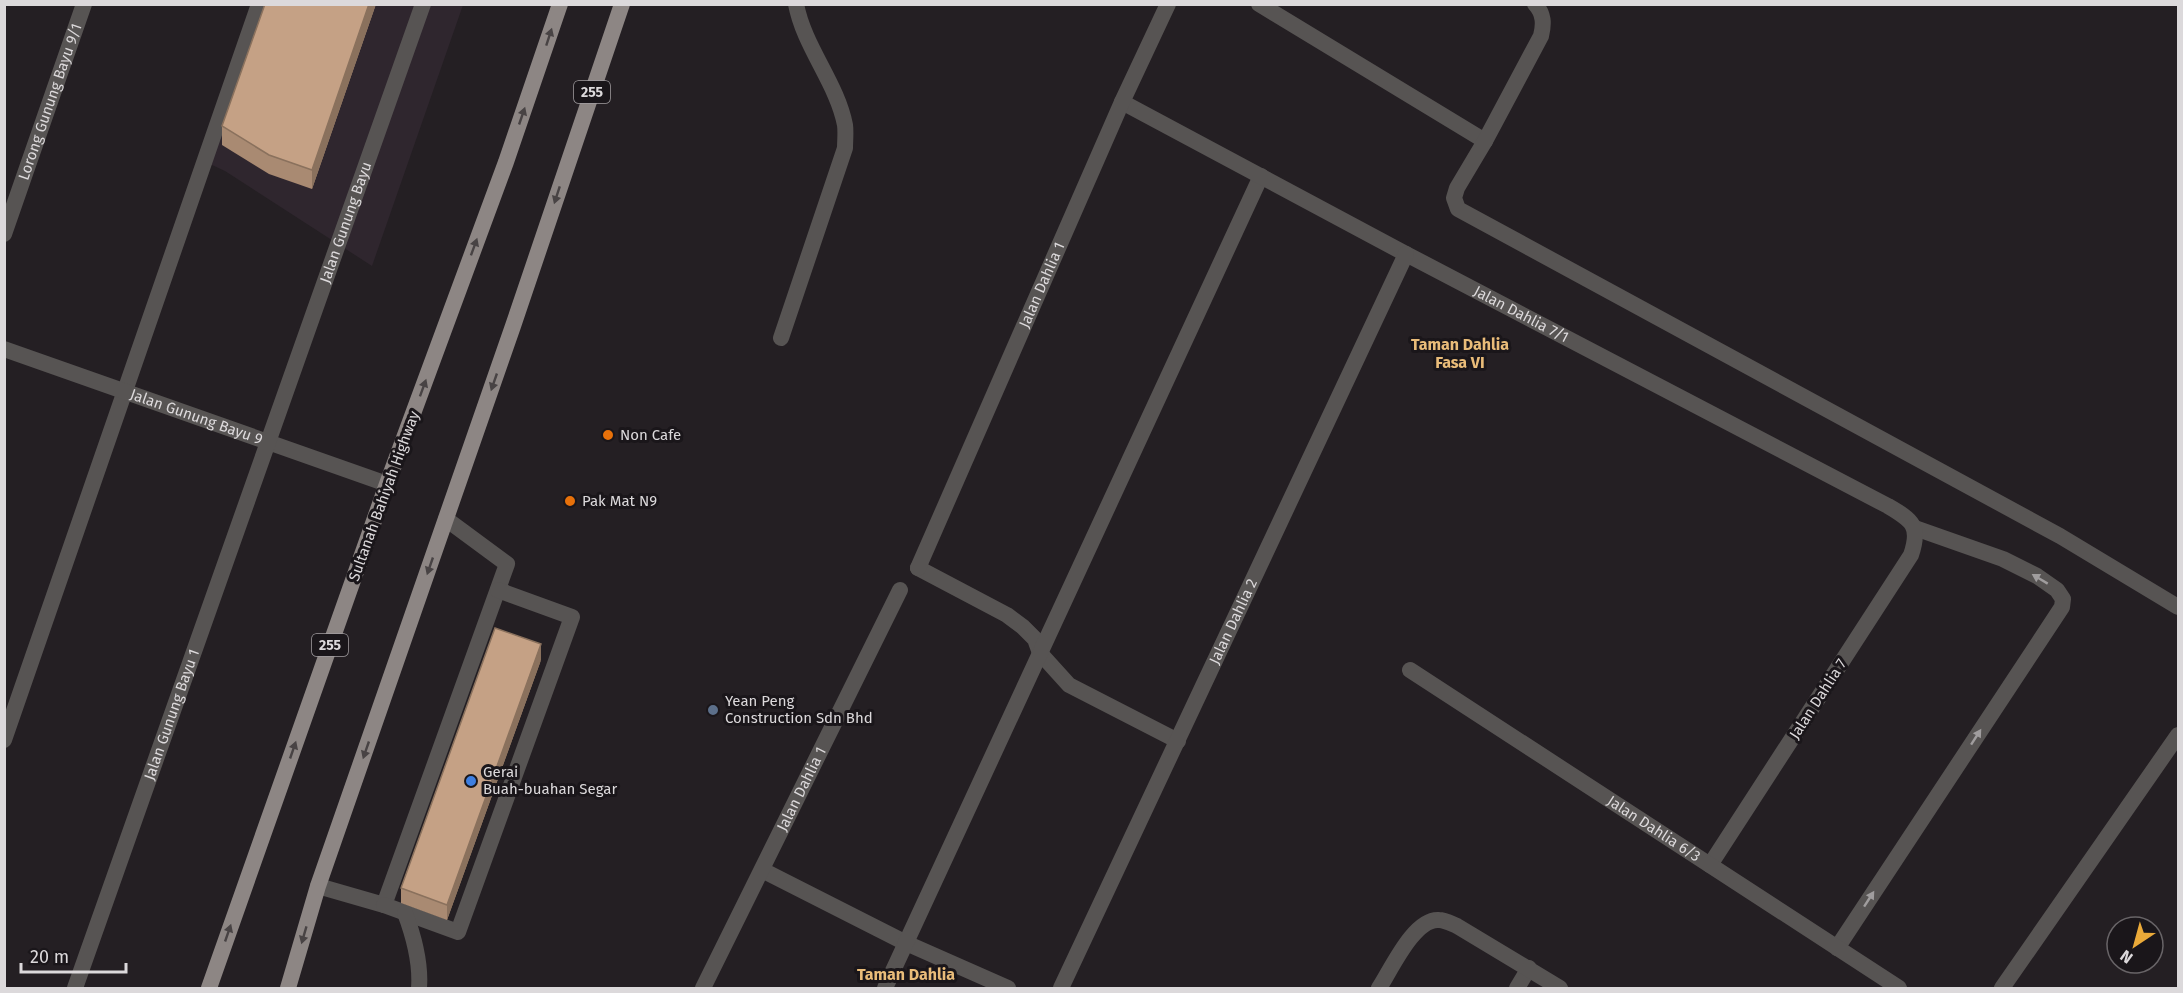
<svg xmlns="http://www.w3.org/2000/svg" width="2183" height="993" font-family="'Fira Sans',sans-serif">
  <rect width="100%" height="100%" fill="#241f23"/>
  <polygon fill="#2f262e" points="252,5 463,5 372,266 225,171 199,159"/>
  <g fill="none" stroke-linecap="round" stroke-linejoin="round">
    <g stroke="#575453" stroke-width="16">
      <polyline points="1259,4 1485,141"/>
      <path d="M781,338L845,148C845,141 846,132 845,125C837,83 804,47 796,4"/>
      <polyline points="918,568 1007,615 1023,627 1035,639 1040,653 1069,685 1178,741"/>
      <polyline points="4,740 259,4"/>
      <polyline points="762,870 906,943 1008,988"/>
      <polyline points="318,886 384,905 507,564 446,519"/>
      <polyline points="384,905 458,932 572,617 498,590"/>
      <path d="M405,913C414,937 421,962 419,988"/>
      <polyline points="1837,948 2062,607 2063,599 2057,590 2037,576 2003,559 1915,528"/>
      <polyline points="885,988 1261,176"/>
      <polyline points="1517,988 1529,968"/>
    </g>
    <g stroke="#575453" stroke-width="16">
      <path d="M1535,4C1544,14 1544,24 1541,36L1485,141L1457,188L1454,198L1458,209L2060,536L2178,607"/>
      <path id="s1" d="M1122,102L1406,254L1888,506C1912,520 1921,526 1911,555L1710,865"/>
      <path id="s2" d="M4,234L84,4"/>
      <path id="s3" d="M4,349L387,484"/>
      <path id="s4" d="M918,568L1122,102L1168,4"/>
      <path id="s5" d="M1410,670L1899,988"/>
      <path id="s6" d="M75,988L423,4"/>
      <path id="s7" d="M703,988L900,590"/>
      <path id="s8" d="M1061,988L1406,254"/>
      <path d="M1379,988C1391,970 1414,918 1439,920C1445,920 1452,924 1457,926L1560,988"/>
      <polyline points="2002,988 2178,735"/>
    </g>
    <g stroke="#8d8684" stroke-width="16">
      <polyline points="209,988 387,484 506,162 560,4"/>
      <polyline points="288,988 318,886 513,326 622,4"/>
    </g>
  </g>
  <g fill="#a98a72">
    <polygon points="376,4 312,189 269,174 222,145 222,126"/>
    <polygon points="541,660 447,920 401,903 401,888"/>
  </g>
  <g fill="#8a715d">
    <polygon points="369,4 376,4 312,189 312,170"/>
    <polygon points="541,644 541,660 447,920 447,905"/>
  </g>
  <g fill="#c5a185" stroke="#8a715d" stroke-width="1.5">
    <polygon points="265,4 369,4 312,170 269,155 222,126"/>
    <polygon points="495,628 541,644 447,905 401,888"/>
  </g>
  <defs><path id="oneway-solid" d="M-6-.8H1V-3.2L6.5 0L1 3.2V.8H-6Z" transform="scale(1.5)"/></defs>
  <g fill="#484344">
    <use href="#oneway-solid" transform="translate(549 37) rotate(-72)"/>
    <use href="#oneway-solid" transform="translate(522 116) rotate(-71)"/>
    <use href="#oneway-solid" transform="translate(557 195) rotate(108)"/>
    <use href="#oneway-solid" transform="translate(474 247) rotate(-70)"/>
    <use href="#oneway-solid" transform="translate(494 382) rotate(109)"/>
    <use href="#oneway-solid" transform="translate(423 388) rotate(-70)"/>
    <use href="#oneway-solid" transform="translate(430 566) rotate(109)"/>
    <use href="#oneway-solid" transform="translate(293 750) rotate(-71)"/>
    <use href="#oneway-solid" transform="translate(366 750) rotate(109)"/>
    <use href="#oneway-solid" transform="translate(228 933) rotate(-71)"/>
    <use href="#oneway-solid" transform="translate(304 935) rotate(106)"/>
  </g>
  <g fill="#a09d9e">
    <use href="#oneway-solid" transform="translate(2040 579) rotate(-149)"/>
    <use href="#oneway-solid" transform="translate(1976 737) rotate(-57)"/>
    <use href="#oneway-solid" transform="translate(1869 899) rotate(-57)"/>
  </g>
  <g fill="#e8710a" stroke="#1a161a" stroke-width="2">
    <circle cx="608" cy="435" r="6"/>
    <circle cx="570" cy="501" r="6"/>
  </g>
  <circle fill="#5c6f8a" stroke="#1a161a" stroke-width="2" cx="713" cy="710" r="6"/>
  <circle fill="#3f7fe0" stroke="#1a161a" stroke-width="2" cx="471" cy="781" r="6"/>
  <g text-anchor="middle" stroke-width="6" stroke-linejoin="round" paint-order="stroke">
    <g fill="#1a161a" stroke="#a29ea1" stroke-width="1.5">
      <rect x="574" y="81" width="36" height="22" rx="4.5"/>
      <rect x="312" y="634" width="36" height="22" rx="4.5"/>
    </g>
    <g font-size="14" font-weight="bold" fill="#dcd9db">
      <text x="592" y="97">255</text>
      <text x="330" y="650">255</text>
    </g>
    <g font-size="15" fill="#dcd9db" stroke="#1a161a">
      <text dy="5" stroke="none"><textPath href="#s2" startOffset="140">Lorong Gunung Bayu 9/1</textPath></text>
      <text dy="5" stroke="none"><textPath href="#s6" startOffset="812">Jalan Gunung Bayu</textPath></text>
      <text dy="5" stroke="none"><textPath href="#s4" startOffset="309">Jalan Dahlia 1</textPath></text>
      <text dy="5" stroke="none"><textPath href="#s1" startOffset="452">Jalan Dahlia 7/1</textPath></text>
      <text dy="5" stroke="none"><textPath href="#s3" startOffset="204">Jalan Gunung Bayu 9</textPath></text>
      <text transform="translate(384 496) rotate(-70)" y="5">Sultanah Bahiyah Highway</text>
      <text dy="5" stroke="none"><textPath href="#s8" startOffset="405">Jalan Dahlia 2</textPath></text>
      <text transform="translate(1818 699) rotate(-57)" y="5">Jalan Dahlia 7</text>
      <text dy="5" stroke="none"><textPath href="#s6" startOffset="290">Jalan Gunung Bayu 1</textPath></text>
      <text dy="5" stroke="none"><textPath href="#s7" startOffset="222">Jalan Dahlia 1</textPath></text>
      <text dy="5" stroke="none"><textPath href="#s5" startOffset="291">Jalan Dahlia 6/3</textPath></text>
    </g>
    <g font-size="15" fill="#dcd9db" stroke="#1a161a" text-anchor="start">
      <text x="620" y="440">Non Cafe</text>
      <text x="582" y="506">Pak Mat N9</text>
      <text x="725" y="706">Yean Peng<tspan x="725" dy="17">Construction Sdn Bhd</tspan></text>
      <text x="483" y="777">Gerai<tspan x="483" dy="17">Buah-buahan Segar</tspan></text>
    </g>
    <g font-size="16" font-weight="bold" fill="#e9bc79" stroke="#1a161a">
      <text x="1460" y="350">Taman Dahlia<tspan x="1460" dy="18">Fasa VI</tspan></text>
      <text x="906" y="980">Taman Dahlia</text>
    </g>
  </g>
  <rect width="2183" height="993" fill="none" stroke="#dcd9db" stroke-width="12"/>
  <g transform="translate(2135 945) rotate(216)"><circle r="28" fill="#1a161a" stroke="#686467" stroke-width="1.5"/>
  <path d="M0-4.5L10 22L0 15L-10 22Z" fill="#ebaa39"/>
  <text y="-9" font-size="16" font-weight="bold" text-anchor="middle" fill="#dcd9db">N</text>
  </g>
  <path d="M21 963v9h105v-9" fill="none" stroke="#dcd9db" stroke-width="3"/>
  <text x="30" y="963" font-size="18" fill="#dcd9db" stroke="#1a161a" stroke-width="4.5" paint-order="stroke">20 m</text>
</svg>
